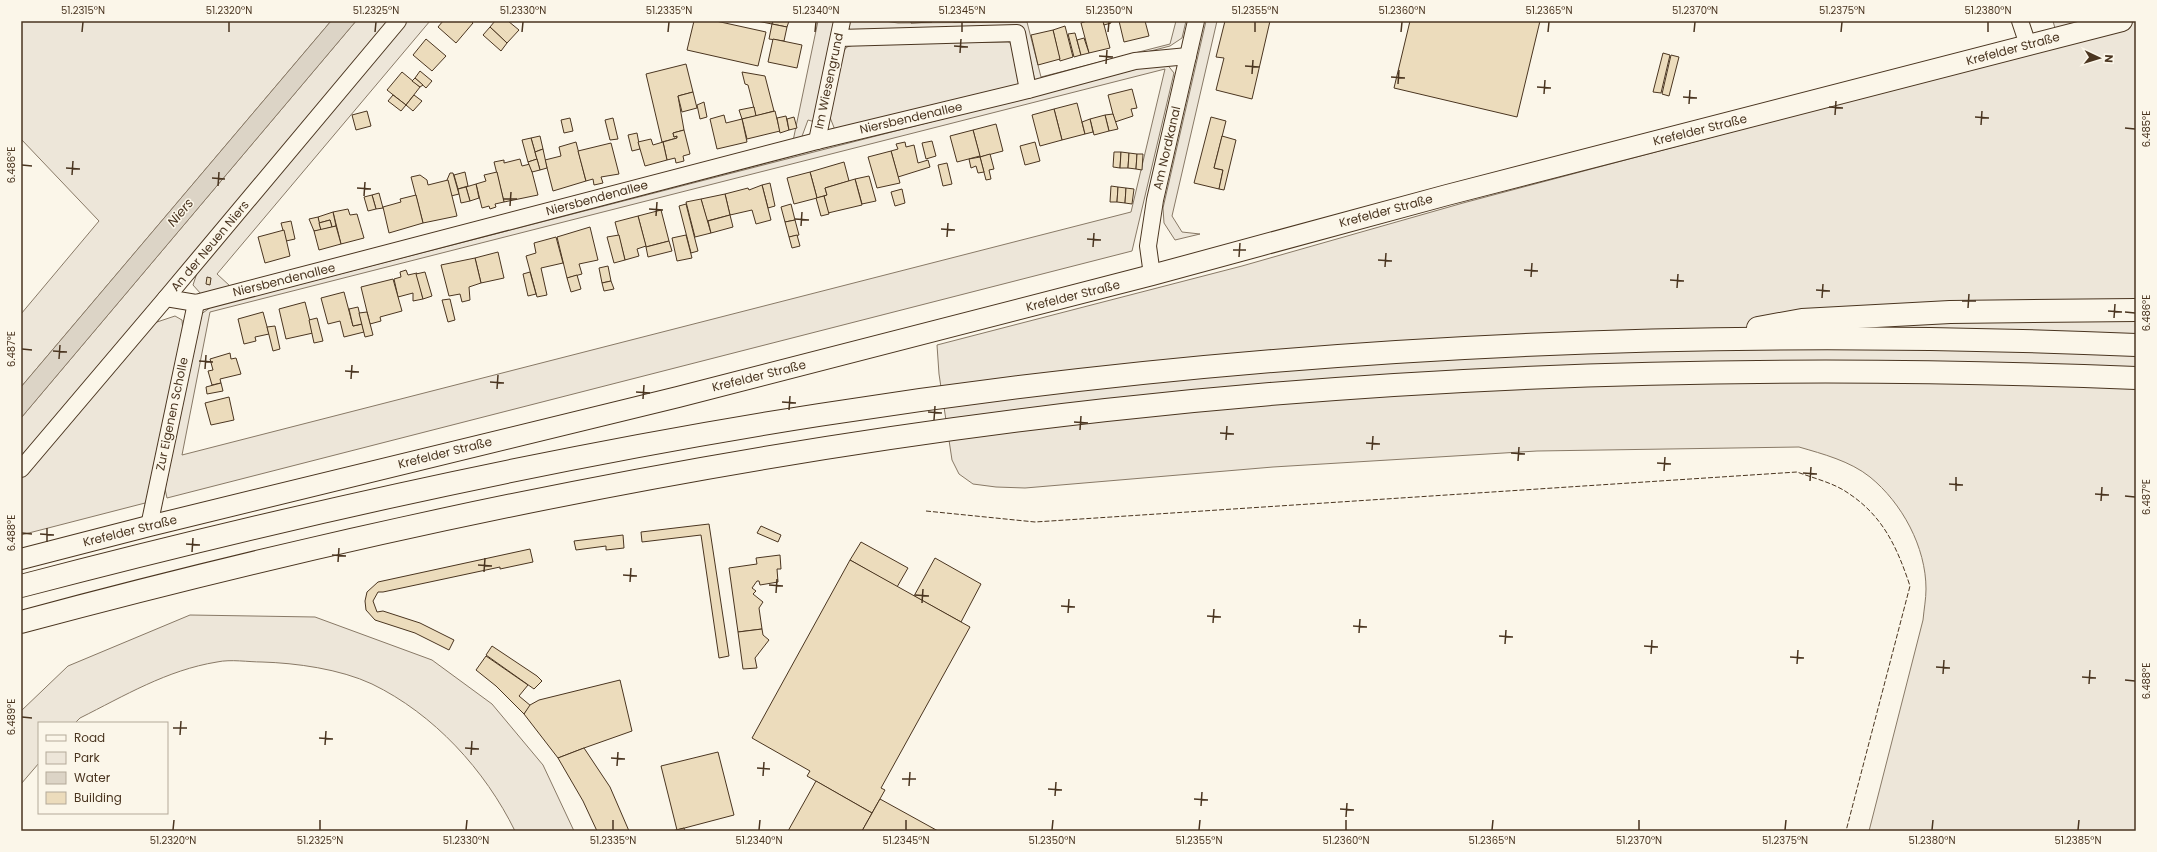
<svg xmlns="http://www.w3.org/2000/svg" width="2157" height="852" font-family="Poppins,sans-serif">
  <rect width="100%" height="100%" fill="#fbf6e9"/>
  <g fill="#ede6d9" stroke="#887966" fill-rule="evenodd">
    <polygon points="21,21 331,21 21,387 21,314 99,221 21,139"/>
    <polygon points="356,21 390,21 21,458 21,418"/>
    <polygon points="407,21 430,21 217,274 230,286 793,141 818,21 836,21 815,122 808,120 801,139 201,294 193,285 199,267"/>
    <polygon points="848,21 885,21 898,23 1027,22 1041,77 1170,44 1176,21 1186,21 1182,38 1170,46 1035,81 1023,29 851,30 847,26"/>
    <polygon points="1206,21 1217,21 1172,216 1182,232 1200,234 1175,240 1164,223 1163,208"/>
    <path d="M2053,21H2136V831H1869L1923,620C1924,609 1926,599 1926,589C1926,547 1902,503 1870,477C1850,461 1823,454 1799,447L1537,451L1273,467L1025,488L996,487L973,484L959,474L952,460L939,374L937,345L1242,266L1463,203L2003,60L2059,43Z"/>
    <polygon points="1008,42 1012,44 1019,85 835,130 829,115 841,54 847,47 860,43"/>
    <path d="M1160,63H1166L1174,73L1132,251L167,498L165,489L200,315L211,307ZM1165,69L1131,212L182,455L210,312Z"/>
    <polygon points="175,316 182,320 183,331 149,502 21,535 21,476 151,324"/>
    <path d="M190,615L315,617L432,660L492,704L543,765L574,831H515C485,770 434,714 372,684C340,669 296,663 262,662C248,662 231,659 217,662C167,670 124,696 80,718L75,723H39V763L21,784V711L68,666Z"/>
  </g>
  <polygon fill="#dcd4c6" stroke="#887966" points="331,21 356,21 21,418 21,387"/>
  <g fill="#ecdcbc" stroke="#4a3520">
    <polygon points="443,21 471,21 473,23 456,43 438,27"/>
    <polygon points="495,21 508,21 519,30 507,43 490,27"/>
    <polygon points="694,21 716,21 766,32 758,66 687,50"/>
    <polygon points="757,21 773,21 772,24"/>
    <polygon points="773,21 789,21 787,27 772,24"/>
    <polygon points="911,21 932,21 932,22 911,23"/>
    <rect x="954" y="21" width="21" height="1"/>
    <polygon points="1087,21 1103,21 1110,48 1089,53 1081,23"/>
    <polygon points="1103,21 1111,21 1111,23 1104,25"/>
    <polygon points="1119,21 1145,21 1149,36 1124,42"/>
    <polygon points="1225,21 1270,21 1252,99 1216,90 1224,58 1216,57"/>
    <polygon points="1410,21 1540,21 1517,117 1394,88"/>
    <polygon points="772,24 787,27 784,41 769,39"/>
    <polygon points="1065,26 1073,57 1060,61 1053,30"/>
    <polygon points="490,27 507,43 501,51 483,35"/>
    <polygon points="1053,30 1060,59 1038,65 1031,35"/>
    <polygon points="1075,33 1081,55 1074,57 1068,34"/>
    <polygon points="1084,38 1089,53 1081,55 1077,40"/>
    <polygon points="426,39 446,56 432,71 413,55"/>
    <polygon points="773,39 802,45 797,68 768,62"/>
    <polygon points="1663,53 1670,55 1661,93 1653,92"/>
    <polygon points="1671,55 1679,57 1669,96 1662,94"/>
    <polygon points="686,64 693,92 678,96 684,130 673,133 674,137 677,136 677,138 662,142 646,74"/>
    <polygon points="420,71 432,81 426,88 415,78"/>
    <polygon points="402,72 420,87 406,105 387,90"/>
    <polygon points="742,72 765,76 774,111 756,116 748,85 745,84"/>
    <polygon points="415,78 423,85 420,87 412,81"/>
    <polygon points="1132,89 1137,108 1131,109 1133,116 1115,122 1108,95"/>
    <polygon points="693,92 697,108 682,112 678,96"/>
    <polygon points="393,95 406,105 401,111 388,101"/>
    <polygon points="414,95 422,101 413,111 406,105"/>
    <polygon points="704,102 707,117 700,119 697,105"/>
    <polygon points="1077,103 1085,134 1062,140 1054,109"/>
    <polygon points="754,107 756,116 742,119 739,110"/>
    <polygon points="1054,109 1062,140 1040,146 1032,115"/>
    <polygon points="367,111 371,126 356,130 352,115"/>
    <polygon points="775,111 780,131 747,139 742,119"/>
    <polygon points="1113,114 1118,129 1109,131 1105,115"/>
    <polygon points="724,115 726,123 742,119 747,142 717,149 710,119"/>
    <polygon points="1105,115 1109,131 1094,135 1090,119"/>
    <polygon points="786,116 789,130 780,133 777,118"/>
    <polygon points="794,117 797,128 789,130 787,119"/>
    <polygon points="1211,117 1226,121 1214,168 1223,170 1219,189 1194,183"/>
    <polygon points="570,118 573,131 564,133 561,120"/>
    <polygon points="613,118 618,139 610,140 605,120"/>
    <polygon points="1090,119 1093,132 1085,134 1082,122"/>
    <polygon points="996,124 1003,151 980,157 973,130"/>
    <polygon points="684,130 690,154 683,156 684,161 676,163 675,158 667,160 663,142 677,138 677,136 674,137 673,133"/>
    <polygon points="973,130 980,156 957,162 950,136"/>
    <polygon points="637,133 640,149 632,151 628,135"/>
    <polygon points="540,136 543,149 535,152 531,138"/>
    <polygon points="1222,136 1236,140 1224,190 1219,189 1223,170 1214,168"/>
    <polygon points="531,138 537,159 528,162 522,140"/>
    <polygon points="651,139 653,145 663,142 667,160 645,166 638,142"/>
    <polygon points="932,141 936,156 926,159 922,143"/>
    <polygon points="576,142 586,181 553,191 545,160 561,156 559,147"/>
    <polygon points="905,142 906,147 914,145 918,163 928,160 930,167 898,177 891,151 898,149 896,144"/>
    <polygon points="1035,142 1040,161 1025,165 1020,146"/>
    <polygon points="611,143 619,174 601,177 603,183 594,185 593,179 586,181 578,151"/>
    <polygon points="543,149 547,168 540,170 535,152"/>
    <polygon points="891,151 900,183 877,188 868,157"/>
    <polygon points="1114,152 1121,152 1120,168 1113,167"/>
    <polygon points="1121,152 1129,153 1128,168 1120,168"/>
    <polygon points="1129,153 1137,154 1136,169 1128,168"/>
    <polygon points="990,154 994,169 989,170 991,179 986,180 980,157"/>
    <polygon points="1137,154 1143,154 1142,170 1136,169"/>
    <polygon points="980,157 984,172 978,173 976,166 971,168 969,159"/>
    <polygon points="520,159 522,166 530,164 538,195 504,202 494,162 504,160 504,163"/>
    <polygon points="537,159 540,170 532,172 528,162"/>
    <polygon points="844,162 849,181 825,188 827,195 817,198 810,172"/>
    <polygon points="947,163 952,184 943,186 938,165"/>
    <polygon points="465,172 468,186 458,189 454,175"/>
    <polygon points="497,172 504,202 495,204 496,207 490,209 489,206 482,208 476,184 486,181 484,175"/>
    <polygon points="810,172 817,198 794,204 787,178"/>
    <polygon points="450,173 453,173 459,194 451,196 447,180"/>
    <polygon points="420,175 427,180 428,185 448,180 457,216 423,223 411,177"/>
    <polygon points="869,176 876,201 862,204 855,179"/>
    <polygon points="855,179 862,205 828,213 824,196 827,195 825,188"/>
    <polygon points="770,183 775,206 768,208 762,185"/>
    <polygon points="476,184 479,198 470,201 466,187"/>
    <polygon points="762,185 771,220 756,224 752,210 730,215 725,194 748,188 749,190"/>
    <polygon points="1111,186 1118,187 1117,202 1110,202"/>
    <polygon points="466,187 470,201 461,203 458,189"/>
    <polygon points="1118,187 1126,188 1125,203 1117,202"/>
    <polygon points="1126,188 1134,189 1132,204 1125,203"/>
    <polygon points="902,189 905,203 895,206 891,192"/>
    <polygon points="379,193 383,208 376,209 372,195"/>
    <polygon points="725,194 730,215 707,221 701,199"/>
    <polygon points="372,195 376,209 368,211 364,197"/>
    <polygon points="416,195 423,223 389,233 383,207 401,202 400,199"/>
    <polygon points="824,196 829,214 821,216 816,198"/>
    <polygon points="701,199 711,233 695,237 686,202"/>
    <polygon points="686,204 698,251 691,253 679,206"/>
    <polygon points="791,204 795,220 785,222 781,207"/>
    <polygon points="348,209 350,215 357,214 364,238 341,244 333,212"/>
    <polygon points="661,210 669,241 646,247 638,216"/>
    <polygon points="333,212 336,226 332,227 330,220 319,223 318,217"/>
    <polygon points="730,215 733,227 711,233 708,221"/>
    <polygon points="638,216 646,246 637,249 639,256 625,260 615,222"/>
    <polygon points="318,217 321,230 314,231 309,219"/>
    <polygon points="330,220 332,227 321,230 319,223"/>
    <polygon points="795,220 799,235 789,237 785,222"/>
    <polygon points="291,221 295,239 286,241 281,223"/>
    <polygon points="336,226 341,244 319,250 314,231"/>
    <polygon points="590,227 598,260 579,264 582,274 567,278 557,237"/>
    <polygon points="284,230 290,256 265,263 258,237"/>
    <polygon points="619,235 625,260 614,263 607,237"/>
    <polygon points="686,235 692,258 677,261 672,238"/>
    <polygon points="797,235 800,246 792,248 789,237"/>
    <polygon points="556,237 563,263 541,268 547,295 537,297 526,256 536,253 534,243"/>
    <polygon points="669,241 672,251 648,257 646,247"/>
    <polygon points="498,252 504,278 481,283 475,258"/>
    <polygon points="475,258 481,283 469,287 470,300 462,302 460,294 449,296 441,265"/>
    <polygon points="608,266 611,281 602,283 599,268"/>
    <polygon points="406,270 408,275 417,273 423,299 413,301 413,293 398,297 394,279 401,277 400,272"/>
    <polygon points="425,272 432,296 423,299 416,274"/>
    <polygon points="530,272 536,294 528,296 523,274"/>
    <polygon points="577,275 581,289 571,292 567,278"/>
    <polygon points="207,277 211,278 210,285 206,284"/>
    <polygon points="393,279 402,311 380,317 381,321 370,324 361,287"/>
    <polygon points="611,281 614,289 604,291 602,283"/>
    <polygon points="344,292 353,326 362,324 364,332 344,337 340,321 328,324 321,298"/>
    <polygon points="450,299 455,320 448,322 442,300"/>
    <polygon points="305,302 313,333 286,339 279,309"/>
    <polygon points="358,307 362,324 353,326 349,309"/>
    <polygon points="263,312 269,334 255,337 256,341 244,344 238,319"/>
    <polygon points="367,312 373,335 365,337 359,313"/>
    <polygon points="317,318 323,341 314,343 309,320"/>
    <polygon points="275,326 280,349 273,351 267,327"/>
    <polygon points="230,353 231,359 236,358 241,374 220,379 221,383 212,385 208,371 213,370 210,359"/>
    <polygon points="221,383 223,391 207,394 206,387"/>
    <polygon points="229,397 234,420 211,425 205,403"/>
    <polygon points="709,524 729,656 719,658 701,535 642,542 641,532"/>
    <polygon points="761,526 781,535 778,542 757,533"/>
    <polygon points="623,535 624,548 606,550 606,546 576,550 574,541"/>
    <polygon points="861,542 908,568 897,587 850,560"/>
    <polygon points="530,549 533,562 500,569 500,567 383,592 378,592 373,601 377,612 383,611 420,623 454,640 449,650 415,633 375,620 366,610 365,601 367,592 378,582"/>
    <polygon points="780,555 781,569 777,569 778,582 760,585 759,581 757,581 752,588 756,591 753,594 763,602 759,608 762,629 738,632 729,568 757,564 756,558"/>
    <polygon points="935,558 981,584 961,622 914,596"/>
    <polygon points="850,560 970,627 881,788 885,790 872,813 807,776 810,771 752,738"/>
    <polygon points="762,629 763,635 769,640 755,658 757,668 743,669 738,632"/>
    <polygon points="492,646 537,676 542,681 534,689 486,655"/>
    <polygon points="486,656 528,685 519,696 531,706 524,714 496,686 476,670"/>
    <polygon points="620,680 632,731 584,748 558,758 524,714 530,705 539,700"/>
    <polygon points="584,748 610,787 629,831 597,831 583,801 558,758"/>
    <polygon points="718,752 734,815 677,830 661,766"/>
    <polygon points="816,781 872,813 862,831 788,831"/>
    <polygon points="880,799 938,831 862,831"/>
    <polygon points="684,828 685,831 672,831"/>
  </g>
  <g fill="none" stroke-linecap="round" stroke-linejoin="round">
    <g stroke="#4a3520" stroke-width="18">
      <g id="minor">
        <polyline points="2020,21 2028,45"/>
        <polyline points="839,38 1017,33 1028,90"/>
        <polyline points="817,141 842,21"/>
        <polyline points="1152,275 1148,246 1155,200 1196,21"/>
        <polyline points="166,298 196,303 817,141 1028,90 1135,61 1188,56"/>
        <polyline points="21,469 166,298 398,21"/>
        <polyline points="149,526 196,303"/>
      </g>
    </g>
    <g stroke="#4a3520" stroke-width="22">
      <polyline id="tertiary" points="21,559 149,526 678,397 1152,275 1447,195 2122,21"/>
    </g>
    <g stroke="#4a3520" stroke-width="24">
      <g id="motorway">
        <polyline points="1758,328 1802,320 1950,312 2136,310"/>
        <path d="M21,586C285,517 550,457 819,415C1254,347 1696,326 2136,345"/>
        <path d="M21,622C378,526 739,451 1106,410C1448,372 1792,364 2136,378"/>
      </g>
    </g>
    <use href="#minor" stroke="#fbf6e9" stroke-width="16"/>
    <use href="#tertiary" stroke="#fbf6e9" stroke-width="20"/>
    <use href="#motorway" stroke="#fbf6e9" stroke-width="22"/>
    <path stroke="#4a3520" stroke-width="1" stroke-dasharray="5 2" stroke-linecap="butt" d="M926,511L1035,522L1797,472C1813,478 1834,483 1848,493C1883,516 1897,547 1910,586L1846,831"/>
  </g>
  <path fill="none" stroke="#4a3520" stroke-width="1.5" d="M82,32L83,22M229,32V22M375,32L376,22M522,32L523,22M668,32L669,22M815,32L816,22M962,32V22M1108,32L1109,22M1255,32V22M1401,32L1402,22M1548,32L1549,22M1694,32L1695,22M1841,32L1842,22M1988,32V22M954,46L968,47M960,53L961,39M1099,56L1113,57M1106,64L1107,50M1245,66L1259,67M1252,74L1253,60M1391,77L1405,78M1398,84L1399,70M1537,87L1551,88M1544,94L1545,80M1683,97L1697,98M1689,104L1690,90M1829,107L1843,108M1835,115L1836,101M1975,117L1989,118M1981,125L1982,111M2125,128L2135,129M22,165L32,166M66,168L80,169M72,175L73,161M212,178L225,179M218,186L219,172M357,188L371,189M364,196L365,182M503,199H517M510,206L511,192M649,209L663,210M656,216L657,202M795,219L809,220M801,226L802,212M941,229L955,230M947,237L948,223M1087,239L1101,240M1093,247L1094,233M1233,250H1246M1239,257L1240,243M1378,260L1392,261M1385,267L1386,253M1524,270L1538,271M1531,277L1532,263M1670,280L1684,281M1677,288L1678,274M1816,290L1830,291M1822,298L1823,284M1962,301H1976M1968,308L1969,294M2108,311L2122,312M2125,312L2135,313M2114,318L2115,304M22,349L32,350M53,351L67,352M59,359L60,345M199,361L213,362M205,369L206,355M345,371L359,372M351,379L352,365M490,382L504,383M497,389L498,375M636,392L650,393M643,399L644,385M782,402L796,403M789,410L790,396M928,412L942,413M934,420L935,406M1074,422L1088,423M1080,430L1081,416M1220,433L1234,434M1226,440L1227,426M1366,443L1380,444M1372,450L1373,436M1511,453L1525,454M1518,461L1519,447M1657,463L1671,464M1664,471L1665,457M1803,473L1817,474M1810,481L1811,467M1949,484L1963,485M1956,491V477M2095,494L2109,495M2125,496L2135,497M2101,501L2102,487M22,533L32,534M40,534L54,535M47,542V528M186,544L200,545M192,552L193,538M332,555L346,556M338,562L339,548M478,565L492,566M484,572L485,558M623,575L637,576M630,582L631,568M769,585L783,586M776,593L777,579M915,595L929,596M922,603L923,589M1061,606L1075,607M1068,613L1069,599M1207,616L1221,617M1213,623L1214,609M1353,626L1367,627M1359,633L1360,619M1499,636L1513,637M1505,644L1506,630M1644,646L1658,647M1651,654L1652,640M1790,657L1804,658M1797,664L1798,650M1936,667L1950,668M1943,674L1944,660M2082,677L2096,678M2125,680L2135,681M2089,684L2090,670M22,717L32,718M173,728H187M180,735L181,721M319,738L333,739M325,745L326,731M465,748L479,749M471,755L472,741M611,758L625,759M617,766L618,752M757,768L770,769M763,776L764,762M902,779H916M909,786L910,772M1048,789L1062,790M1055,796L1056,782M1194,799L1208,800M1201,806L1202,792M1340,809L1354,810M1346,817L1347,803M173,830L174,820M320,830V820M466,830L467,820M613,830V820M759,830L760,820M906,830V820M1052,830L1053,820M1199,830L1200,820M1346,830V820M1492,830L1493,820M1639,830V820M1785,830L1786,820M1932,830L1933,820M2078,830L2079,820"/>
  <g text-anchor="middle" stroke-width="3" stroke-linejoin="round" paint-order="stroke">
    <g font-size="12" fill="#4a3520" stroke="#fbf6e9">
      <text transform="translate(2013 49) rotate(-15)" y="4">Krefelder Straße</text>
      <text transform="translate(829 81) rotate(-78)" y="4">Im Wiesengrund</text>
      <text transform="translate(911 118) rotate(-13)" y="4">Niersbendenallee</text>
      <text transform="translate(1700 130) rotate(-14)" y="4">Krefelder Straße</text>
      <text transform="translate(1167 148) rotate(-77)" y="4">Am Nordkanal</text>
      <text transform="translate(597 198) rotate(-15)" y="4">Niersbendenallee</text>
      <text transform="translate(1386 211) rotate(-15)" y="4">Krefelder Straße</text>
      <text transform="translate(210 246) rotate(-50)" y="4">An der Neuen Niers</text>
      <text transform="translate(284 280) rotate(-14)" y="4">Niersbendenallee</text>
      <text transform="translate(1073 296) rotate(-14)" y="4">Krefelder Straße</text>
      <text transform="translate(759 376) rotate(-14)" y="4">Krefelder Straße</text>
      <text transform="translate(172 414) rotate(-78)" y="4">Zur Eigenen Scholle</text>
      <text transform="translate(445 453) rotate(-14)" y="4">Krefelder Straße</text>
      <text transform="translate(130 531) rotate(-14)" y="4">Krefelder Straße</text>
    </g>
    <g font-size="13" font-style="italic" fill="#4a3520" stroke="#fbf6e9">
      <text transform="translate(180 212) rotate(-50)" y="5">Niers</text>
    </g>
  </g>
  <rect width="2157" height="852" fill="none" stroke="#fbf6e9" stroke-width="44"/>
  <rect x="38" y="722" width="130" height="92" fill="#fbf6e9" stroke="#b4a999"/>
  <rect x="46" y="735" width="20" height="6" fill="#fbf6e9" stroke="#b4a999"/>
  <text x="74" y="742" font-size="12" fill="#4a3520">Road</text>
  <rect x="46" y="752" width="20" height="12" fill="#ede6d9" stroke="#b4a999"/>
  <text x="74" y="762" font-size="12" fill="#4a3520">Park</text>
  <rect x="46" y="772" width="20" height="12" fill="#dcd4c6" stroke="#b4a999"/>
  <text x="74" y="782" font-size="12" fill="#4a3520">Water</text>
  <rect x="46" y="792" width="20" height="12" fill="#ecdcbc" stroke="#b4a999"/>
  <text x="74" y="802" font-size="12" fill="#4a3520">Building</text>
  <g transform="translate(2099 58) rotate(94)" stroke="#fbf6e9" stroke-width="3" paint-order="stroke">
  <path d="M0-3L7 15L0 10L-7 15Z" fill="#4a3520"/>
  <text y="-6" font-size="11" font-weight="bold" text-anchor="middle" fill="#4a3520">N</text>
  </g>
  <rect x="22" y="22" width="2113" height="808" fill="none" stroke="#4a3520" stroke-width="1.5"/>
  <g font-size="10" text-anchor="middle" fill="#4a3520">
    <text x="83" y="14">51.2315°N</text>
    <text x="229" y="14">51.2320°N</text>
    <text x="376" y="14">51.2325°N</text>
    <text x="523" y="14">51.2330°N</text>
    <text x="669" y="14">51.2335°N</text>
    <text x="816" y="14">51.2340°N</text>
    <text x="962" y="14">51.2345°N</text>
    <text x="1109" y="14">51.2350°N</text>
    <text x="1255" y="14">51.2355°N</text>
    <text x="1402" y="14">51.2360°N</text>
    <text x="1549" y="14">51.2365°N</text>
    <text x="1695" y="14">51.2370°N</text>
    <text x="1842" y="14">51.2375°N</text>
    <text x="1988" y="14">51.2380°N</text>
    <text transform="translate(2146 129) rotate(-90)" y="4">6.485°E</text>
    <text transform="translate(11 165) rotate(-90)" y="4">6.486°E</text>
    <text transform="translate(2146 313) rotate(-90)" y="4">6.486°E</text>
    <text transform="translate(11 349) rotate(-90)" y="4">6.487°E</text>
    <text transform="translate(2146 497) rotate(-90)" y="4">6.487°E</text>
    <text transform="translate(11 533) rotate(-90)" y="4">6.488°E</text>
    <text transform="translate(2146 681) rotate(-90)" y="4">6.488°E</text>
    <text transform="translate(11 717) rotate(-90)" y="4">6.489°E</text>
    <text x="173" y="844">51.2320°N</text>
    <text x="320" y="844">51.2325°N</text>
    <text x="466" y="844">51.2330°N</text>
    <text x="613" y="844">51.2335°N</text>
    <text x="759" y="844">51.2340°N</text>
    <text x="906" y="844">51.2345°N</text>
    <text x="1052" y="844">51.2350°N</text>
    <text x="1199" y="844">51.2355°N</text>
    <text x="1346" y="844">51.2360°N</text>
    <text x="1492" y="844">51.2365°N</text>
    <text x="1639" y="844">51.2370°N</text>
    <text x="1785" y="844">51.2375°N</text>
    <text x="1932" y="844">51.2380°N</text>
    <text x="2078" y="844">51.2385°N</text>
  </g>
</svg>
